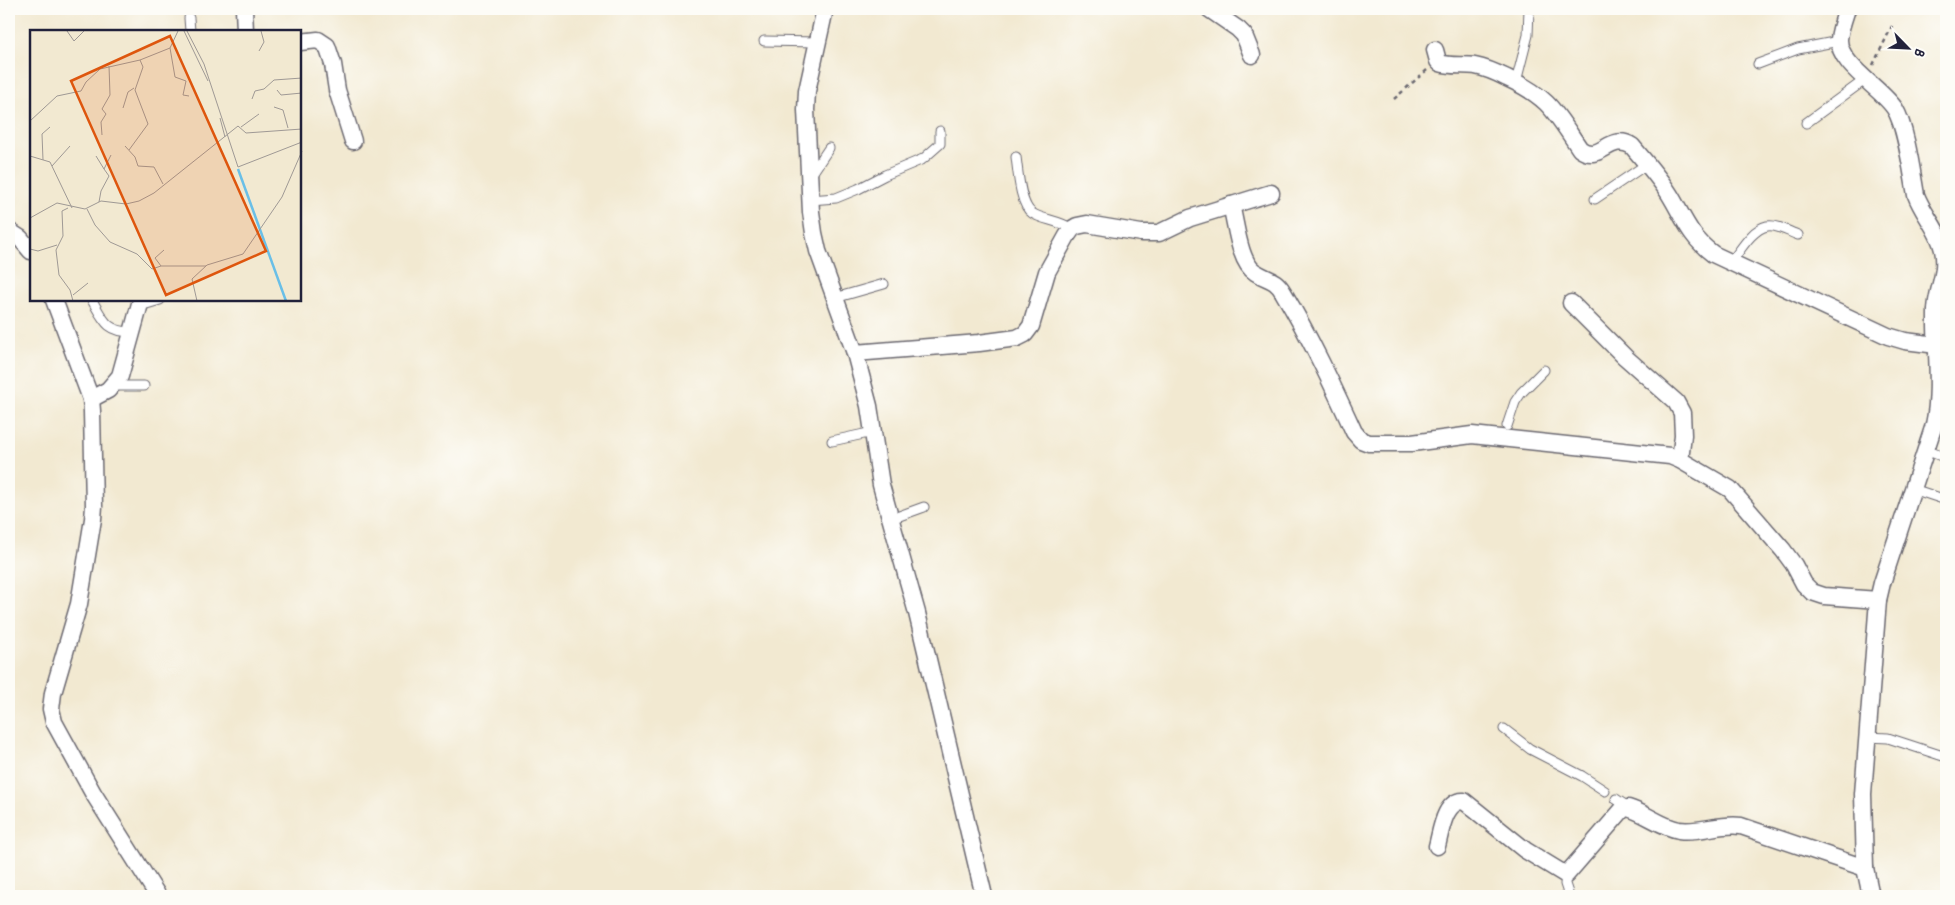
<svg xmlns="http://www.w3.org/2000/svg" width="1955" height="905" font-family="'Patrick Hand',sans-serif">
  <rect width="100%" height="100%" fill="#fdfcf7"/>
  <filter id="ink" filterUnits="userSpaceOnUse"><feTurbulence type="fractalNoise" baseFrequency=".02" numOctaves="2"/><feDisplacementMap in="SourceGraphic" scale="10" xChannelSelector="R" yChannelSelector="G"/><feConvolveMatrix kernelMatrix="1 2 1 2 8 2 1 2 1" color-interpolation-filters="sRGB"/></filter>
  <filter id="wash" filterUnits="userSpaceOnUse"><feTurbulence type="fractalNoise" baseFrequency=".0096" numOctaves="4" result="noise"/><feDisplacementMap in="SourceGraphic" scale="20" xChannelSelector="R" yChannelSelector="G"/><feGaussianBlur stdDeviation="1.12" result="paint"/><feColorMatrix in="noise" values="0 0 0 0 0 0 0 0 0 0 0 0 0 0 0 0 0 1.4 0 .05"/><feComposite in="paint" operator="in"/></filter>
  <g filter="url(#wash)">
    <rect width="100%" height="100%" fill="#f2e9d1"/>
  </g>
  <g filter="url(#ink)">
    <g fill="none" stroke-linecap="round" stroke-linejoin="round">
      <g stroke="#6b6870" stroke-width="11">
        <g id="service">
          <polyline points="189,18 190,31"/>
          <polyline points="764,41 817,42"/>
          <polyline points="1758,64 1798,49 1839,41"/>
          <polyline points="1516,82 1528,35 1529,9"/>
          <polyline points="1806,123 1866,79"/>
          <path d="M1016,157C1018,171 1020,205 1032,213C1042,220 1059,220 1072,229"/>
          <polyline points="811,175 829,148"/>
          <polyline points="1595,199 1647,164"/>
          <polyline points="810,200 836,198 858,189 885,175 923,159 940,144 940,131"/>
          <path d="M1731,262C1740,251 1752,229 1767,226C1777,224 1789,232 1798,235"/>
          <polyline points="835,298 884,284"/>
          <path d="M92,300C104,321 107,332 133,332"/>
          <polyline points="140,306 160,300"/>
          <polyline points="112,386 144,386"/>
          <polyline points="1507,426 1515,402 1521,393 1544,370"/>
          <polyline points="832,441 873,432"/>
          <polyline points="1926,450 1946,458"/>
          <polyline points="1913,489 1946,500"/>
          <polyline points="891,519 924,507"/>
          <polyline points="1504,729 1530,749 1582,776 1605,791"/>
          <polyline points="1868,737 1888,738 1946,757"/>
          <polyline points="1616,799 1628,807"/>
          <polyline points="1566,875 1565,884 1569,896"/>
        </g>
      </g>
      <g stroke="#6b6870" stroke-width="19">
        <g id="minor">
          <polyline points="244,9 245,31"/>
          <polyline points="825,9 807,91 806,110 811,212 814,233 818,251 855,353 869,406 881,485 917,613 984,896"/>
          <polyline points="1209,9 1238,29 1244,35 1252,55"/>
          <path d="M1847,9C1844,18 1840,29 1839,39C1838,65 1882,88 1895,109C1906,127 1912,173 1916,195C1923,214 1939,230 1943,250C1948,273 1937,288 1936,310C1935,349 1942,387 1934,425L1882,583L1878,600L1863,794L1865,868L1871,896"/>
          <polyline points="300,42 318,40 327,46 333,64 337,90 353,141"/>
          <path d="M1435,50L1438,61L1440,63C1451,67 1464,64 1475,66C1486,68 1497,73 1507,78C1549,97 1555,112 1580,149C1601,164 1609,132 1632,146C1645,162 1659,177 1670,195C1684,218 1690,237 1713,254L1888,336L1905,341L1937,345"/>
          <path d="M1231,205C1236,223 1239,262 1255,272C1267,280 1275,278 1283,292C1310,337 1332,384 1354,432L1361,440L1369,443H1412L1472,435L1670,456L1680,460L1730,489L1783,550L1794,565L1804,584L1812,592L1824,596L1878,600"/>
          <polyline points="9,231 20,238 31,251"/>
          <polyline points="54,300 91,399 92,411 94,506 93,519 79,604 53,693 51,709 54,722 93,793 158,896"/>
          <polyline points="1571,303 1625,357 1676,402 1682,413 1683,435 1680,460"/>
          <polyline points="855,353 979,343 1017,338 1025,334 1031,326 1047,272 1067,236 1072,229 1077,226 1087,224 1141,233 1159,233 1190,218 1271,193"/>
          <polyline points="91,399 108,390 120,376 141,300"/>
          <path d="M1437,846C1441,832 1444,800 1464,801L1525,850L1566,875L1623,809L1628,808C1646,813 1661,827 1679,830C1700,833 1720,823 1741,826L1865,868"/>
        </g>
      </g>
      <g stroke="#6b6870" stroke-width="2.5" stroke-dasharray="4 4" stroke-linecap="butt">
        <polyline points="1873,65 1892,26"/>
        <polyline points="1394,99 1427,70"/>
      </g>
      <use href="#service" stroke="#fff" stroke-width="9"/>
      <use href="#minor" stroke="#fff" stroke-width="16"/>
    </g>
  </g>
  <g transform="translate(30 30)">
    <rect width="271" height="271" fill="#f2e9d1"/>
    <path fill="none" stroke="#6abfe7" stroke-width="2.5" d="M208,139L256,271"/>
    <path fill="none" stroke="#9f9995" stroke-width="1" d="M37,1L44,11L54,1M154,1L178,51M157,1L174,34L208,137L272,112M140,18L145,47L156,51L153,65L159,66M229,21L234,12L231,1M247,60L251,65L272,63M222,69L225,61L234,59L244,50L272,48M244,77L253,80L258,98M93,78L98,62L104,58M190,88L195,107M0,91L27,66L51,61L56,52L70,39L110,30L140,18L148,1M211,97L229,84M72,105L71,92L76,84L72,79L80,65L79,36M95,116L105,127L108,136L124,137L133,154M99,120L118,94L105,60L113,37L110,30M0,126L20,132L42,178M66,126L74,139M13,130L12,104L20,97M22,136L40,116M69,172L71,161L79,146L74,139L81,125M38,178L32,181L33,206L26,220L29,245L40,260L43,271M57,179L65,195L80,212L107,224L122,239L131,236H176M0,188L27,173L55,179L71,171L96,174L109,171L124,163L208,96L216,103L272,99M0,219L8,221L27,215M131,236L125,228L134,220M43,265L58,253M167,271L162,249L177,235L213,224L252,167L272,121"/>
    <path fill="#de560e" fill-opacity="0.15" stroke="#de560e" stroke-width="2.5" d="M140,6L236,221L136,265L41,51Z"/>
    <rect width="271" height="271" fill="none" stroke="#22223b" stroke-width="2.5"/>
  </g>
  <rect width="1955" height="905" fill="none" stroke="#fdfcf7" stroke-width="30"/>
  <g transform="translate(1908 48) rotate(114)" stroke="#fdfcf7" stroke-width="4" paint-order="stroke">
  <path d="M0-4L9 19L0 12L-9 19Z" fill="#22223b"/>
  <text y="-8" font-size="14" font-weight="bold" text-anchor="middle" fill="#22223b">B</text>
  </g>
</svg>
